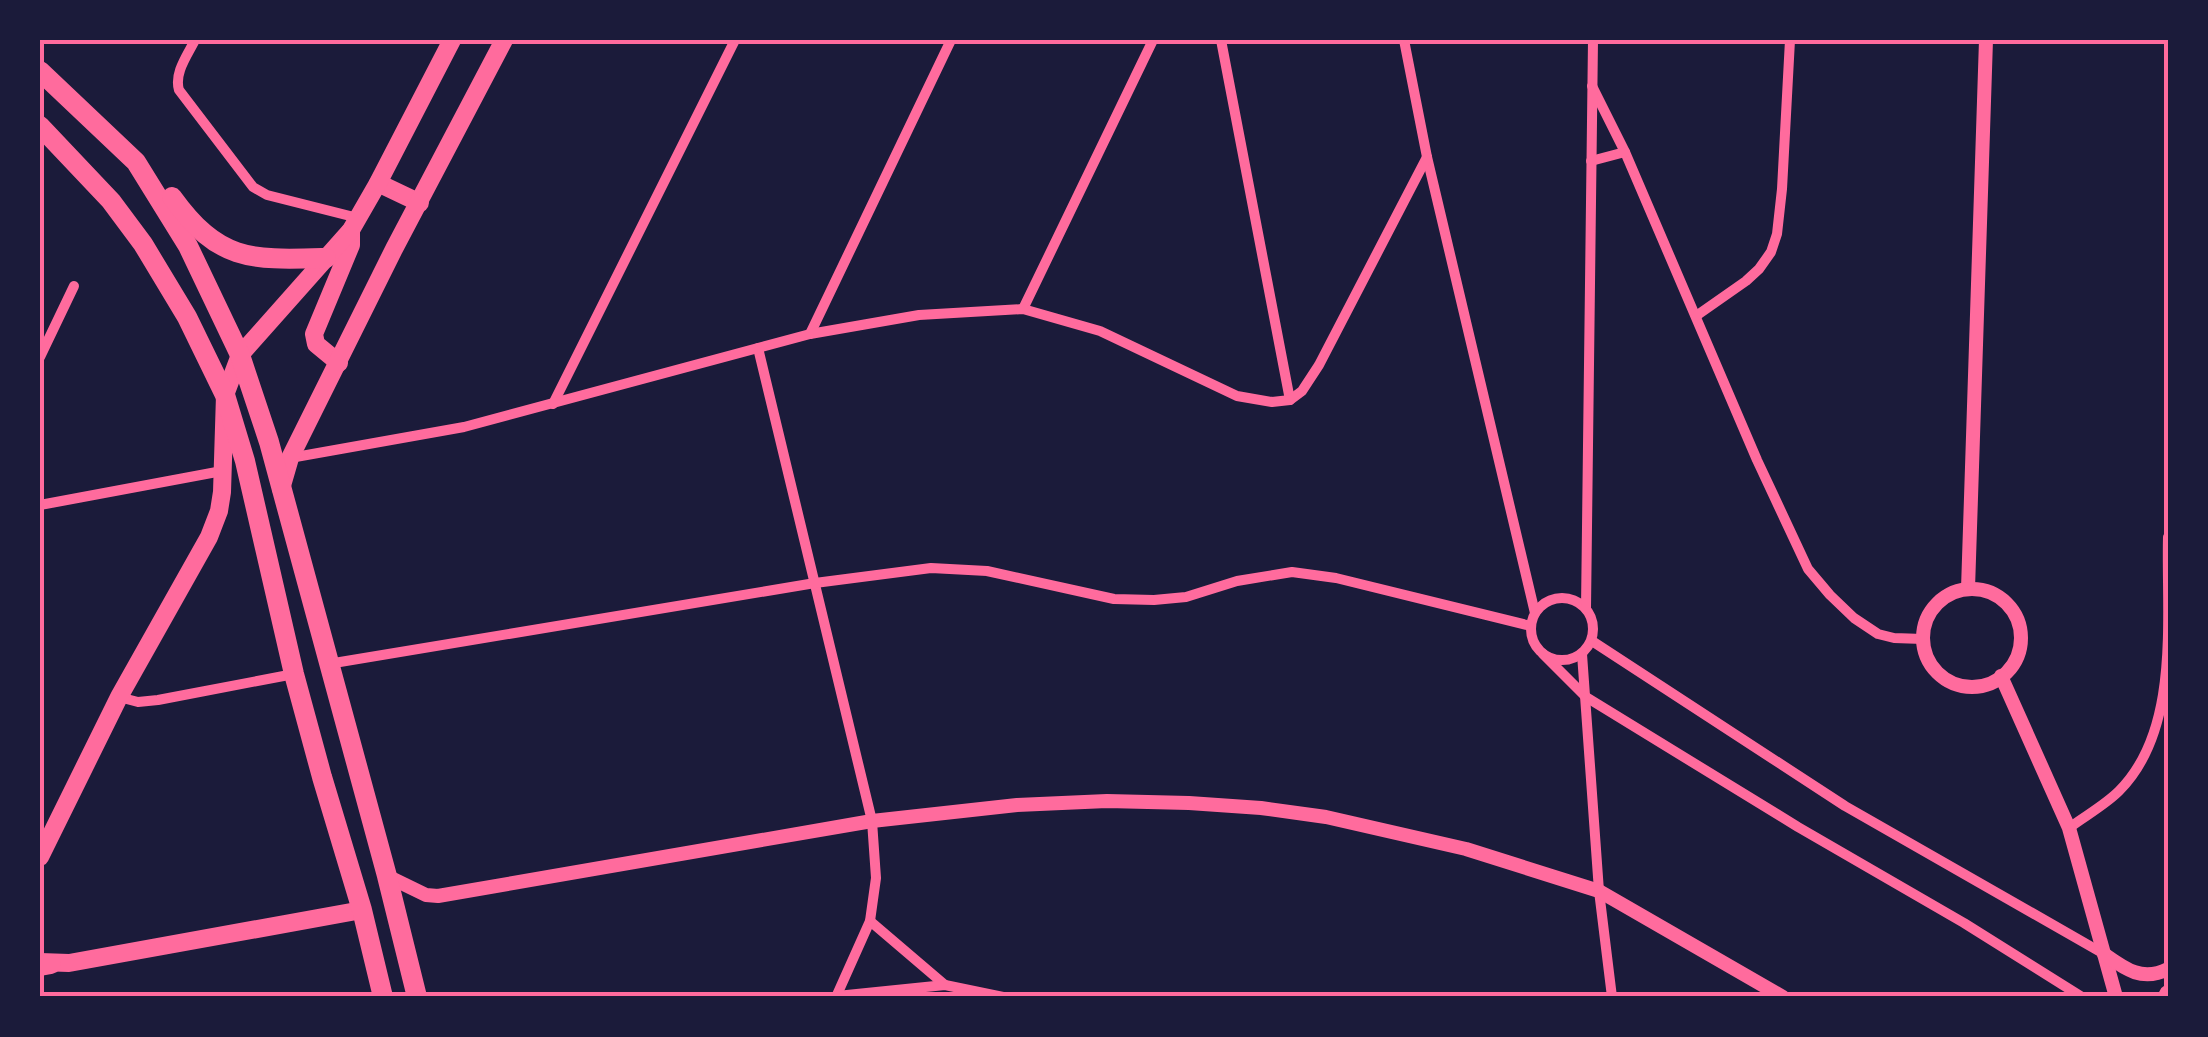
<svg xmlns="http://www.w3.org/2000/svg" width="2208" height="1037" font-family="Manrope,sans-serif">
  <rect width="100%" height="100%" fill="#1b1b3a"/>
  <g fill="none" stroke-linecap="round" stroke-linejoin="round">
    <g stroke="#ff6b9d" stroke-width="10">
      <path d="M195,40C187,56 174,73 179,90L253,187L267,195L358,218"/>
      <polyline points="1221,40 1290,400"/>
      <polyline points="1404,40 1427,157 1535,613"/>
      <polyline points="1592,86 1625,152 1757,460 1808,569 1830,595 1854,618 1878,634 1894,638 1923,639"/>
      <polyline points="1591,161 1625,152"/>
      <polyline points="1023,309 1153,40"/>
      <polyline points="1696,316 1746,281 1759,269 1771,252 1777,234 1782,189 1790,40"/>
      <polyline points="810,334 951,40"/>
      <polyline points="758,348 872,821 876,878 870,921 836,997"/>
      <polyline points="40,357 74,286"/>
      <polyline points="553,404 735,40"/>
      <polyline points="290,458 464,427 810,334 919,315 1023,309 1100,331 1237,396 1272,402 1290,400 1302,391 1319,365 1427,157"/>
      <polyline points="40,505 222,471"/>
      <circle cx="1562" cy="629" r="31"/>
      <polyline points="1586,608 1593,40"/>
      <polyline points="1592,641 1845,806 2104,954"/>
      <polyline points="1543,654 1586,697 1798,827 1964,923 2082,997"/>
      <polyline points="1582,654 1599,891 1612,997"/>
      <polyline points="328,664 815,583 931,568 987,571 1114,599 1154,600 1186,597 1237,581 1292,572 1336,578 1531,626"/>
      <polyline points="119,697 138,702 158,700 294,674"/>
      <path d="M2069,828C2085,816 2105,805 2119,791C2181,729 2166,617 2168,537"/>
      <polyline points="870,921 945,985"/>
      <polyline points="837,996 945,985 1003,997"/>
    </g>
    <g stroke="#ff6b9d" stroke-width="14">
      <polyline points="1968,589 1986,40"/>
      <circle cx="1972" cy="638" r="49"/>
      <polyline points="2001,676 2069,828 2116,997"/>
      <polyline points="387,876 426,895 438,896 872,821 1017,805 1107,801 1189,803 1261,808 1326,817 1466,849 1599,891 1783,997"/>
      <path d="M2104,954C2125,969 2142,982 2168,969"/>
    </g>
    <g stroke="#ff6b9d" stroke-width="18">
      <polyline points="378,183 420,203"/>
      <polyline points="339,363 316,344 314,334 351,245 351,230"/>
      <polyline points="281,489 290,458 394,249 504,40"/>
      <polyline points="40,857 119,697 209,537 219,511 222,492 225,395 240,355 351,230 378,183 452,40"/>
      <polyline points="40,962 69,963 362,910"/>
      <polyline points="2167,997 2168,994"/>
    </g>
    <g stroke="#ff6b9d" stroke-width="20">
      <polyline points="40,71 136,162 188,246 240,355 269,442 387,876 417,997"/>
      <polyline points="40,126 111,201 143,244 187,317 225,395 245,461 294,674 322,777 362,910 383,997"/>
      <path d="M172,197C219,262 250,260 326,258"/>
      <polyline points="40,966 51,964"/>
    </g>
  </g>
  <rect width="2208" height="1037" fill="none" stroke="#1b1b3a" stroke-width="85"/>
  <rect x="42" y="42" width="2124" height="952" fill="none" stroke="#ff6b9d" stroke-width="4"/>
</svg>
